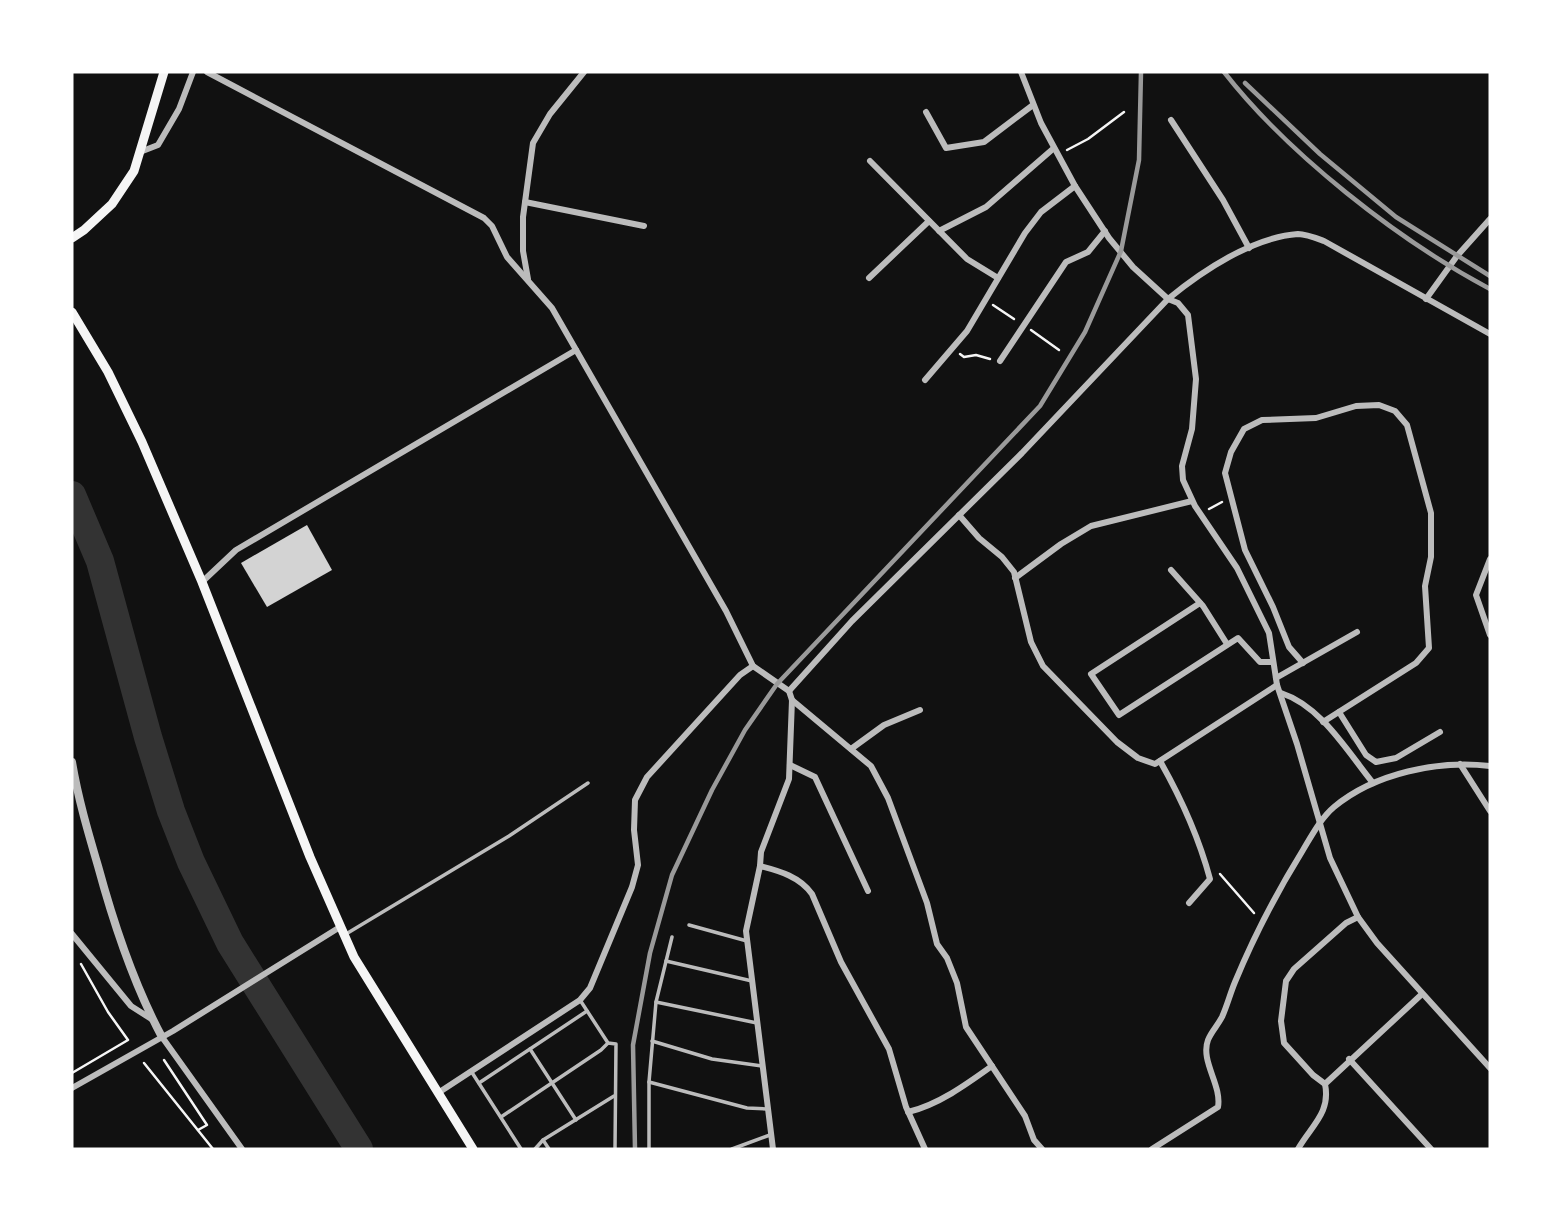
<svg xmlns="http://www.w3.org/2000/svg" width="1562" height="1221" font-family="'Varela Round',sans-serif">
  <rect width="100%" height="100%" fill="#111"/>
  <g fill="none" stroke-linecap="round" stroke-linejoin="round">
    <polyline stroke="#333" stroke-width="28" points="72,495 100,561 148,737 171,811 191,862 230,943 359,1149"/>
  </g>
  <polygon fill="#d3d3d3" points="307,525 332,570 267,607 241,563"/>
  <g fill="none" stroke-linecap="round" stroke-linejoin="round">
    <g stroke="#f5f5f5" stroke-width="2.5">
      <polyline points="1067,150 1088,139 1124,112"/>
      <polyline points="993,305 1014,319"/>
      <polyline points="1031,330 1059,350"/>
      <polyline points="960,354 964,357 976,355 990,359"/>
      <polyline points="1209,509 1222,502"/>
      <polyline points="1220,874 1254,913"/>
      <polyline points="164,1060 207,1125 198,1130"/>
      <polyline points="144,1063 213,1149"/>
      <polyline points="72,1073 128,1040 108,1012 81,964"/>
    </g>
    <g stroke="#bcbcbc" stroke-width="3.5">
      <polyline points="689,925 747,941"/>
      <polyline points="346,934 509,836 588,783"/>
      <polyline points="666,961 752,981"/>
      <polyline points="580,1000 608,1043 616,1044 615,1149"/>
      <polyline points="656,1002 757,1023"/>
      <polyline points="652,1041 712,1059 762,1066"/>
      <polyline points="530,1049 576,1120"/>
      <polyline points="471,1071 521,1149"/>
      <polyline points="649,1082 747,1108 767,1109"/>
      <polyline points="479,1083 587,1011"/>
      <polyline points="501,1117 601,1050 608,1043"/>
      <polyline points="543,1140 549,1149"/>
      <polyline points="535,1149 543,1140 614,1096"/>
      <polyline points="649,1149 649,1082 656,1002 672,937"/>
      <polyline points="732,1149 770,1135"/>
    </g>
    <g stroke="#bcbcbc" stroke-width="6">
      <polyline points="207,72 484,218 492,226 507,257 552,308 726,611 753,666 789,691 792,700 789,779 761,852 760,866 746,931 773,1149"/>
      <polyline points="1021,72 1041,123 1075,186 1109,238 1133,267 1168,299 1178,303 1188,315 1196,379 1192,429 1182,466 1183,480 1195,506 1237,568 1269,633 1277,685 1297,744 1330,858 1358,917 1377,943 1490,1068"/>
      <polyline points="926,112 946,148 984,142 1033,105"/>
      <polyline points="1171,120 1223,200 1249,248"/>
      <polyline points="140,152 158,145 179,109 193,72"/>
      <polyline points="870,161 967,259 998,278"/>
      <polyline points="525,202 644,226"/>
      <polyline points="939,231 986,207 1054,148"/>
      <polyline points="869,278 929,221"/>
      <polyline points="528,279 523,251 523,217 533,143 550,114 584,72"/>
      <polyline points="1426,299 1457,256 1490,219"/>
      <polyline points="1000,361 1066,262 1088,252 1105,231"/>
      <polyline points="925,380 967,331 1025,233 1041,212 1075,186"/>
      <polyline points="959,515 979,538 1002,557 1014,572 1031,642 1043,666 1117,742 1138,758 1155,764 1277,685"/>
      <polyline points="1490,559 1476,595 1490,635"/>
      <polyline points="1171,570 1203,606 1227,644"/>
      <polyline points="1015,578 1061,544 1091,526 1192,501"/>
      <polyline points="202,582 236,550 576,350"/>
      <polyline points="1200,603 1091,674 1119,715 1238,638 1260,662 1273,662"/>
      <polyline points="1303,663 1289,647 1273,607 1245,550 1225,473 1231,452 1244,429 1262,420 1316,418 1356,406 1379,405 1395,411 1407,425 1431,513 1431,557 1425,586 1429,648 1416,663 1323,722"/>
      <polyline points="1276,678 1357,632"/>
      <path d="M789,691L852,621L1022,453L1168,299C1202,271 1253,237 1298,234C1306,234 1316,238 1324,241L1490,334"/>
      <path d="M1281,693C1321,706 1347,751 1373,783"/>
      <polyline points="792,700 871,766 888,798 927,903 937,944 947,958 957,983 966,1027 1025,1116 1034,1140 1042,1149"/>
      <polyline points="1339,712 1366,755 1376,762 1396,758 1440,732"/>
      <polyline points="851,749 884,725 920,710"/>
      <path d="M1160,761C1181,798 1199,838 1210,879L1189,903"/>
      <polyline points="1460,764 1490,811"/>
      <polyline points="790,765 815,777 868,891"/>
      <path d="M760,866C780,871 800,877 812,894L841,962L889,1049L906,1107L925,1149"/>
      <polyline points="72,934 131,1006 153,1020"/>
      <polyline points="162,1037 242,1149"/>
      <polyline points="1349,1059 1431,1149"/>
      <polyline points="1325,1084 1313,1075 1284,1043 1281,1021 1286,981 1294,969 1346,923 1358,917"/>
      <polyline points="72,1088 173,1031 340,927"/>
      <polyline points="438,1093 580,1000 590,988 632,887 638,865 634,830 635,800 647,777 740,675 753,666"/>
      <path d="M908,1112C938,1105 967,1084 992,1066"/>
      <path d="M1152,1149L1218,1107C1222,1085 1200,1061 1208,1040C1211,1032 1218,1025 1222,1017C1227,1006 1230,994 1235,982C1254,936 1277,892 1303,850C1312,835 1321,818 1334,807C1375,773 1438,760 1490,766"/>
      <path d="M1298,1149C1311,1126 1331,1113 1325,1084L1422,994"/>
    </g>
    <path stroke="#bcbcbc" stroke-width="8" d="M72,762C78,798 88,832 98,866C114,925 133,983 162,1037"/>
    <g stroke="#f5f5f5" stroke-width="9">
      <polyline points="72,238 84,230 112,204 134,171 164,72"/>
      <polyline points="72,312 108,372 142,442 202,582 310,857 354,957 473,1149"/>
    </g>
    <g stroke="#9a9a9a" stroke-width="4.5">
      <path d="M1224,72C1288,154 1398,240 1490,289"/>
      <polyline points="1245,83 1320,154 1396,217 1490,276"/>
      <polyline points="635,1149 633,1045 650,953 672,875 712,790 745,730 777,684 1040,406 1085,332 1121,251 1139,160 1141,72"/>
    </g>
  </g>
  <rect width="1562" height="1221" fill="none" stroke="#ffffff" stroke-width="147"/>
</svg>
